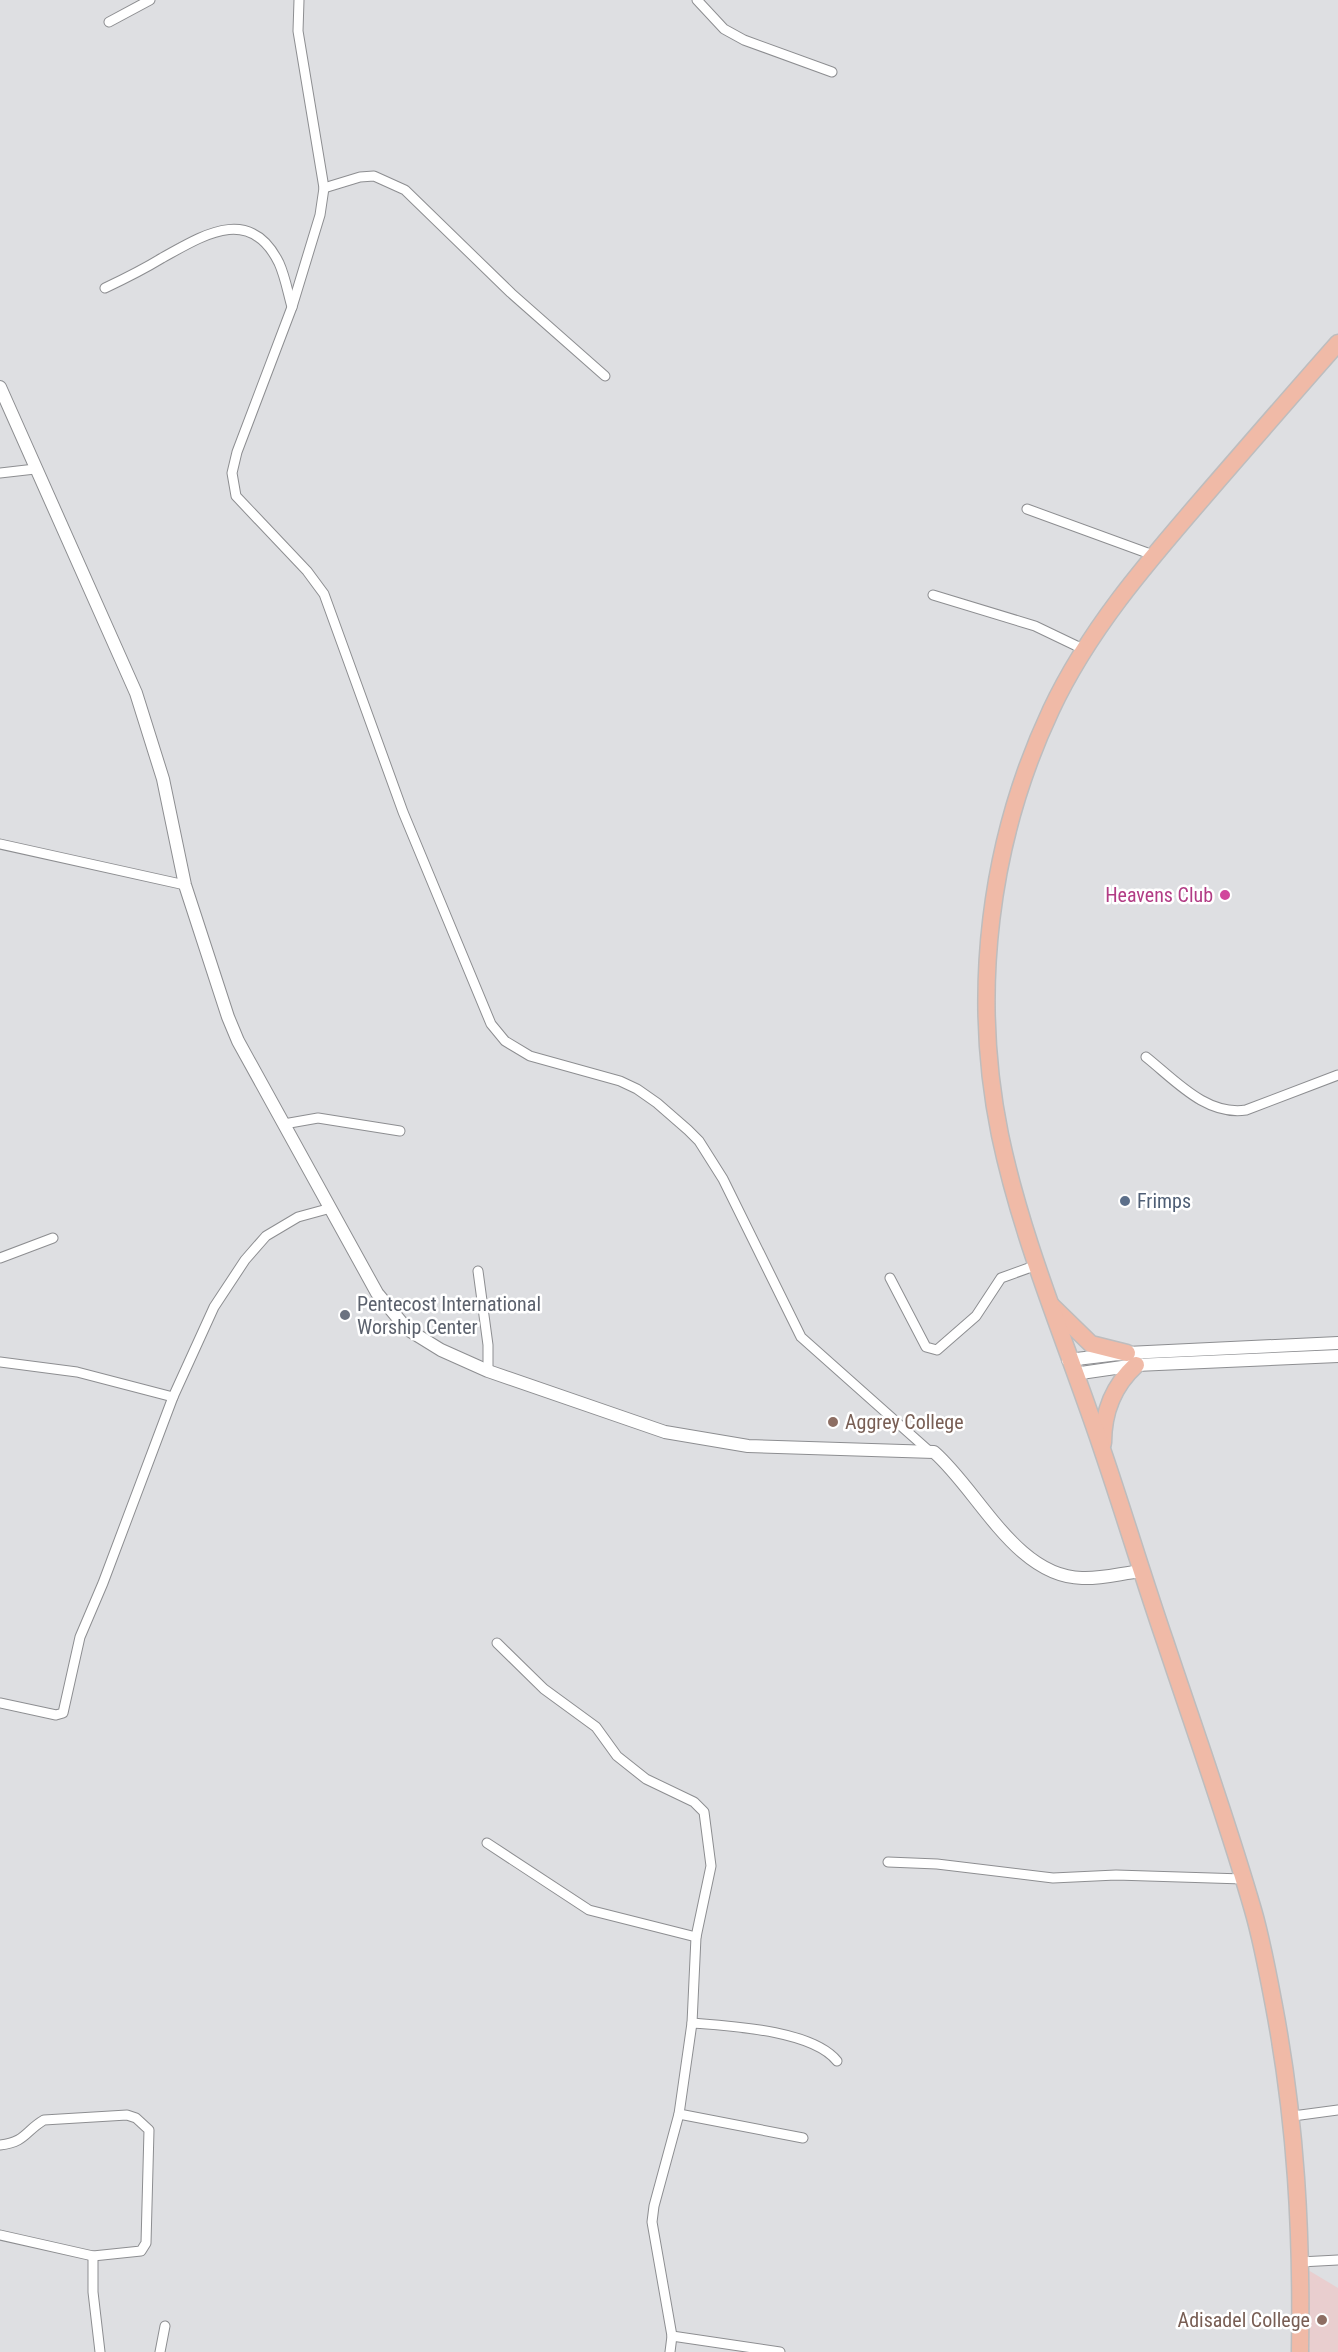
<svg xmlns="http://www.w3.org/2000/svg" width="1338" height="2352" font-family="'Roboto Condensed',sans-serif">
  <rect width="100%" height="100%" fill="#dedfe2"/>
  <polygon fill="#e9cecf" points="1308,2270 1338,2288 1338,2352 1305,2352"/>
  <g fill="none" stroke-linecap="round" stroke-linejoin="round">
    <g stroke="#8d8e91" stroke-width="11">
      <g id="street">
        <polyline points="299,0 298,31 324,188 320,215 292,307 237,452 232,473 236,496 307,571 324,594 403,812 491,1024 505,1041 530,1056 620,1081 637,1089 657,1103 688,1130 699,1141 723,1179 801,1337 928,1450"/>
        <polyline points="697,0 724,29 744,40 832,72"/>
        <polyline points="109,22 150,0"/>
        <polyline points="324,188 360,177 374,176 405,190 511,293 605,376"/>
        <path d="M105,288C124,279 144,269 162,258C202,236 250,204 279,263C285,276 288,293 292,307"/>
        <polyline points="0,473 35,469"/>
        <polyline points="1027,509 1153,555"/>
        <polyline points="933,595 1035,626 1083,649"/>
        <polyline points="0,844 185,885"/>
        <path d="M1146,1057C1175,1080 1206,1116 1246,1110L1338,1075"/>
        <polyline points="284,1124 318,1118 400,1131"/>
        <polyline points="0,1258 53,1238"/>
        <polyline points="478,1271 488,1345 488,1371"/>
        <polyline points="890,1278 926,1347 937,1350 976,1316 1001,1278 1037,1265"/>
        <polyline points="0,1362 77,1372 173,1397"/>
        <polyline points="497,1643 544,1689 596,1727 617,1756 646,1779 694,1802 704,1812 711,1866 696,1937 692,2023 679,2114 654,2206 652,2222 672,2336 670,2352"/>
        <polyline points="0,1703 56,1715 63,1713 80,1637 103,1583 173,1397 214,1307 245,1260 266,1236 298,1217 331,1208"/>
        <polyline points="487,1843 589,1910 696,1937"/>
        <polyline points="888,1862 937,1864 1053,1878 1116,1875 1243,1879"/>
        <path d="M692,2023C730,2026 812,2030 837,2061"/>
        <polyline points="679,2114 803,2138"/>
        <polyline points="1293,2116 1338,2110"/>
        <path d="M0,2145C26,2142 25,2131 44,2120L127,2115L136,2118L149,2130L146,2243L141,2251L93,2256L0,2235"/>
        <polyline points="93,2256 93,2292 100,2352"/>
        <polyline points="1300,2262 1338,2260"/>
        <polyline points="672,2336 780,2352"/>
        <polyline points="160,2352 165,2326"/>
      </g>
    </g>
    <g stroke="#8d8e91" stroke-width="14">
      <g id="secondary">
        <path d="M0,387L136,693L163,779L185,885L228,1017L238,1041L377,1293L407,1329L441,1350L488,1371L665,1432L748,1446L934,1452C978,1490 1016,1577 1082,1578C1102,1579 1122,1573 1142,1571"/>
        <polyline points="1068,1360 1127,1353 1338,1343"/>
        <polyline points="1074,1374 1136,1365 1338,1356"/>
      </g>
    </g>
    <g stroke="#bdbdbe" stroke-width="19">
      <g id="highway">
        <polyline points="1052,1306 1091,1344 1127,1353"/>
        <path d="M1103,1443C1103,1412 1113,1386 1136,1365"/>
        <path d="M1300,2352C1302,2233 1296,2122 1274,2006C1268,1974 1262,1941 1253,1910C1227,1820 1195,1731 1165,1641C1144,1580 1125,1517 1104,1455C1069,1349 1023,1245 1000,1135C971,993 989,842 1051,710C1088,631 1145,565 1202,499C1247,447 1292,395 1338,343"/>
      </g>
    </g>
    <use href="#street" stroke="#fff" stroke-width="9"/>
    <use href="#secondary" stroke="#fff" stroke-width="12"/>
    <use href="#highway" stroke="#f0baa7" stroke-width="16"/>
  </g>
  <circle fill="#d1479c" stroke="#fff" stroke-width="2" cx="1225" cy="895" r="6"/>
  <circle fill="#5c6f8a" stroke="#fff" stroke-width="2" cx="1125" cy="1201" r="6"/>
  <circle fill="#6b7280" stroke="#fff" stroke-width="2" cx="345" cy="1315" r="6"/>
  <g fill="#8d6e63" stroke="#fff" stroke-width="2">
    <circle cx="833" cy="1422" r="6"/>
    <circle cx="1322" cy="2320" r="6"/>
  </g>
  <g text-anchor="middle" stroke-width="5" stroke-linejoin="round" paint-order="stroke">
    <g font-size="20" fill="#b23c85" stroke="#fff" text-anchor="end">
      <text x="1213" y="902">Heavens Club</text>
    </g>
    <g font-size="20" fill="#4e5e75" stroke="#fff" text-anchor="start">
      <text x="1137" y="1208">Frimps</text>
    </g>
    <g font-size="20" fill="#5b616d" stroke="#fff" text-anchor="start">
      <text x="357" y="1311">Pentecost International<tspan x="357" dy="23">Worship Center</tspan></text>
    </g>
    <g font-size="20" fill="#785e54" stroke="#fff" text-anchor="start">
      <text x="845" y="1429">Aggrey College</text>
      <text x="1310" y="2327" text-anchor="end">Adisadel College</text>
    </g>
  </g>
</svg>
